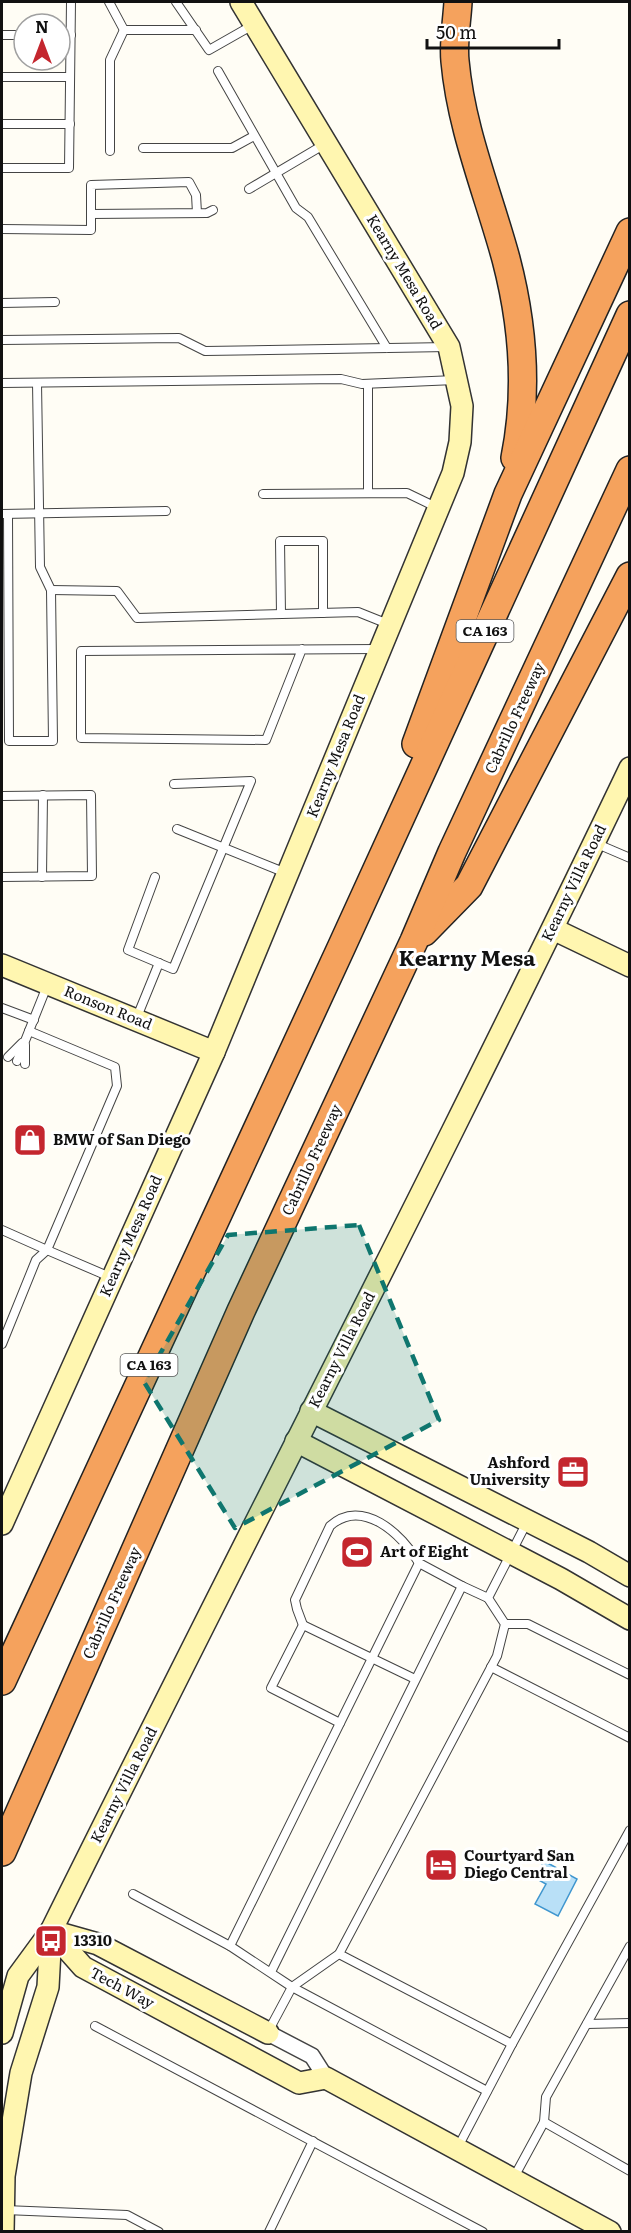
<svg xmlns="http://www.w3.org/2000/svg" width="631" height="2233" font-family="Literata,serif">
  <rect width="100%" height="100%" fill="#fffdf5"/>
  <polygon fill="#b9e0f7" stroke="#3f96cf" stroke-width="1.5" points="544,1861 577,1879 558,1916 535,1904 546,1884 535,1878"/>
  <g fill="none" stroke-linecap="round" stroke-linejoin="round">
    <g stroke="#444" stroke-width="10">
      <g id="lane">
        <polyline points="109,2 124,30 196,30"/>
        <polyline points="176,2 209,50 253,25"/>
        <polyline points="2,35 24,35"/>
        <polyline points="60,35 71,35"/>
        <polyline points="218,71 296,208 308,217 387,348"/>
        <polyline points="2,77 70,77"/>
        <polyline points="2,124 70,124"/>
        <polyline points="143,148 232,148 254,136"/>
        <polyline points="110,151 110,60 124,30"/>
        <polyline points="2,168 69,168 71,2"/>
        <polyline points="249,189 325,144"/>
        <polyline points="91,214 207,213 213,210"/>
        <polyline points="2,229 91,230 91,185 189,182 196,195 197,213"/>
        <polyline points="2,303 55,302"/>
        <polyline points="2,340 179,338 205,351 448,347"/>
        <polyline points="2,383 341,379 362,384 455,380"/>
        <polyline points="368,384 368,493"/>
        <polyline points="263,494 407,493 436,507"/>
        <polyline points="2,514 166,511"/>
        <polyline points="8,514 9,741 53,741 51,590 40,567 37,383"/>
        <polyline points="51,590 117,591 137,618 358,612 388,624"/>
        <polyline points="281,614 280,541 323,541 323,613"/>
        <polyline points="302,649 266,740 81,738 81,651 379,649"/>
        <polyline points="2,796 91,795 92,876 2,877"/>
        <polyline points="177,829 286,873"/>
        <polyline points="595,843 630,858"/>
        <polyline points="42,877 43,795"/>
        <polyline points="155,877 128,950 173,969 251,781 174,784"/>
        <polyline points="2,1008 34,1020"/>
        <polyline points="137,1017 159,963"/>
        <polyline points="29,1031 115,1067 117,1086 47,1250 110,1277"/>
        <polyline points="8,1057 22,1043"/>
        <polyline points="17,1061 47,986"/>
        <polyline points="25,1064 25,1045"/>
        <polyline points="2,1230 47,1250 36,1260 2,1344"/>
        <polyline points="527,1522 488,1598 505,1624 497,1656 339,1954 512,2044 630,1830"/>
        <polyline points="505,1624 528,1624 630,1675"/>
        <path d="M303,1625L297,1609L295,1600L330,1526C362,1497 402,1534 419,1563"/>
        <polyline points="491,1667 630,1738"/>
        <polyline points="340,1723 271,1688 303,1625 415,1679"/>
        <polyline points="133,1894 230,1946 292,1987 487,2091"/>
        <polyline points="230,1946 419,1563 462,1586"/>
        <polyline points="271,1972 462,1586 488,1598"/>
        <polyline points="587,2024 630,2023"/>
        <polyline points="95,2026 483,2232"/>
        <polyline points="269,2030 292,1987 339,1954"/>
        <polyline points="544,2122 630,2171"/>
        <polyline points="458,2147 512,2044"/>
        <polyline points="513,2179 544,2122 546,2097 630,1946"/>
        <polyline points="5,2210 127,2215 159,2232"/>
        <polyline points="269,2232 313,2141"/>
      </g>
    </g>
    <g stroke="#444" stroke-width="18">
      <polyline id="street" points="268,2033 312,2056 326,2078"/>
    </g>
    <g stroke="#333" stroke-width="24">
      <g id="secondary">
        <polyline points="553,929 630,966"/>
        <polyline points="2,965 214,1052"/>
        <polyline points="311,1411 589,1552 630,1576"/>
        <polyline points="296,1441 561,1579 630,1619"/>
        <polyline points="2,1524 214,1052 453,473 460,442 462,406 449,347 241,2"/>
        <polyline points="51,1931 83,1967 299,2083 326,2078 610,2232"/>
        <polyline points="52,1931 98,1944 268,2033"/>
        <path d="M2,2033L18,1976L51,1931C243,1543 443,1159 630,768"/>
        <polyline points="3,2232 4,2176 18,2091 21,2073 48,1987 51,1931"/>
      </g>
    </g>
    <g stroke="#222" stroke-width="30">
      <g id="highway">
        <path d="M458,2C457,21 453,42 455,61C461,129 488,193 506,259C523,324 528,393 515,458"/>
        <polyline points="416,744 508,494 630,232"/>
        <polyline points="424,932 469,886 630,576"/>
        <polyline points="2,1681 341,948 630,315"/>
        <polyline points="2,1852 241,1311 414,941 452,852 630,470"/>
      </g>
    </g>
    <use href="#lane" stroke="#fff" stroke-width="8"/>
    <use href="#street" stroke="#fff" stroke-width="15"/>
    <use href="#secondary" stroke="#fff6b0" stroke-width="21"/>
    <use href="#highway" stroke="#f5a25d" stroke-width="27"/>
  </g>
  <path fill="#0f766e" fill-opacity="0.2" stroke="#0f766e" stroke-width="4.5" stroke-dasharray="12 8" stroke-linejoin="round" d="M359,1225L439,1420L235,1528L144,1382L228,1235Z"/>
  <defs>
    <g id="shop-square" transform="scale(1.725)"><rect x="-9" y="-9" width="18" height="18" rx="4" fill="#c4262e" stroke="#fff"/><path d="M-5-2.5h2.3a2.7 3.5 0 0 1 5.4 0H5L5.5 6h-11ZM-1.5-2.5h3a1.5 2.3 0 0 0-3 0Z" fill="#fff"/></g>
    <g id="office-square" transform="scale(1.725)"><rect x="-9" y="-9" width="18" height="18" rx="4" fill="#c4262e" stroke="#fff"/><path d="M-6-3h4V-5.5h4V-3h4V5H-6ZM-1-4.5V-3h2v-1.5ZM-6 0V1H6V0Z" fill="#fff"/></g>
    <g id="stadium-square" transform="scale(1.725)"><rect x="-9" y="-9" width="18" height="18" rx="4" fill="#c4262e" stroke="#fff"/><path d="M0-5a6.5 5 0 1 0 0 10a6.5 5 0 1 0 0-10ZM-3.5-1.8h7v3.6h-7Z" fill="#fff"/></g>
    <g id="hotel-square" transform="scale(1.725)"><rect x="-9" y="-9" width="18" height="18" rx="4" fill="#c4262e" stroke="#fff"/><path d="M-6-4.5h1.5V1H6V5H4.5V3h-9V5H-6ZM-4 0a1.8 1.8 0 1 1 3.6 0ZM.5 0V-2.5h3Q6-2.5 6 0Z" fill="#fff"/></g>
    <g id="bus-square" transform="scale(1.725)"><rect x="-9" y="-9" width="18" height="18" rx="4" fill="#c4262e" stroke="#fff"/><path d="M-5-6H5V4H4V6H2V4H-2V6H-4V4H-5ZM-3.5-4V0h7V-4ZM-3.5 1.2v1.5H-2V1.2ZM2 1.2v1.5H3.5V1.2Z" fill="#fff"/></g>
  </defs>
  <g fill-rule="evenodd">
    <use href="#shop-square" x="30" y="1140"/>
    <use href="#office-square" x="573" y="1472"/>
    <use href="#stadium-square" x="357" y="1552"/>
    <use href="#hotel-square" x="441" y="1865"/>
    <use href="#bus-square" x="51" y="1941"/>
  </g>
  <g text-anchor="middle" stroke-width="6" stroke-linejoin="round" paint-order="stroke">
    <g fill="#fff" stroke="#585858" stroke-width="1.5">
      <rect x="456.5" y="620" width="57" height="22" rx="4.5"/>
      <rect x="120.5" y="1354" width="57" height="22" rx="4.5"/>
    </g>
    <g font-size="14" font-weight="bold" fill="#111">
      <text x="485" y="636">CA 163</text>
      <text x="149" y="1370">CA 163</text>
    </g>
    <g font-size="15" fill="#111" stroke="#fff">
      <text transform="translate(404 272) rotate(59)" y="5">Kearny Mesa Road</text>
      <text transform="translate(515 718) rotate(-65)" y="5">Cabrillo Freeway</text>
      <text transform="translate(336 756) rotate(-68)" y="5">Kearny Mesa Road</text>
      <text transform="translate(574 883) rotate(-64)" y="5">Kearny Villa Road</text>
      <text transform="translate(108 1008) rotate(22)" y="5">Ronson Road</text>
      <text transform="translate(312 1160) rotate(-65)" y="5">Cabrillo Freeway</text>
      <text transform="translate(131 1236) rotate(-66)" y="5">Kearny Mesa Road</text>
      <text transform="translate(342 1350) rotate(-63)" y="5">Kearny Villa Road</text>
      <text transform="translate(112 1603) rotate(-66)" y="5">Cabrillo Freeway</text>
      <text transform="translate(124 1785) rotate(-63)" y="5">Kearny Villa Road</text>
      <text transform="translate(122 1988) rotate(28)" y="5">Tech Way</text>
    </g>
    <g font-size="15" font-weight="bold" fill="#111" stroke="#fff" text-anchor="start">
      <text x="53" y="1145">BMW of San Diego</text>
      <text x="550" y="1468" text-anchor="end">Ashford<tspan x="550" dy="17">University</tspan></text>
      <text x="380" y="1557">Art of Eight</text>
      <text x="464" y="1861">Courtyard San<tspan x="464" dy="17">Diego Central</tspan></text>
      <text x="74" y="1946">13310</text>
    </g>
    <g font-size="21" font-weight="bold" fill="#111" stroke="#fff">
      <text x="467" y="966">Kearny Mesa</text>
    </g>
  </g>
  <rect width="631" height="2233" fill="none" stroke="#111111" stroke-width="6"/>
  <g transform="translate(42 42)"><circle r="28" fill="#ffffff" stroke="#a0a0a0" stroke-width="1.5"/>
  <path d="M0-4.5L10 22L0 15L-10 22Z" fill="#c4262e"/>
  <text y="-9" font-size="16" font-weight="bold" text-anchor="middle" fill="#111111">N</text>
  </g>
  <path d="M427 39v9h132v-9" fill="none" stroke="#111111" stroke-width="3"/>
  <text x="436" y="39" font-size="18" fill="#111111" stroke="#ffffff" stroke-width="4.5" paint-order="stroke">50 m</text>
</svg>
